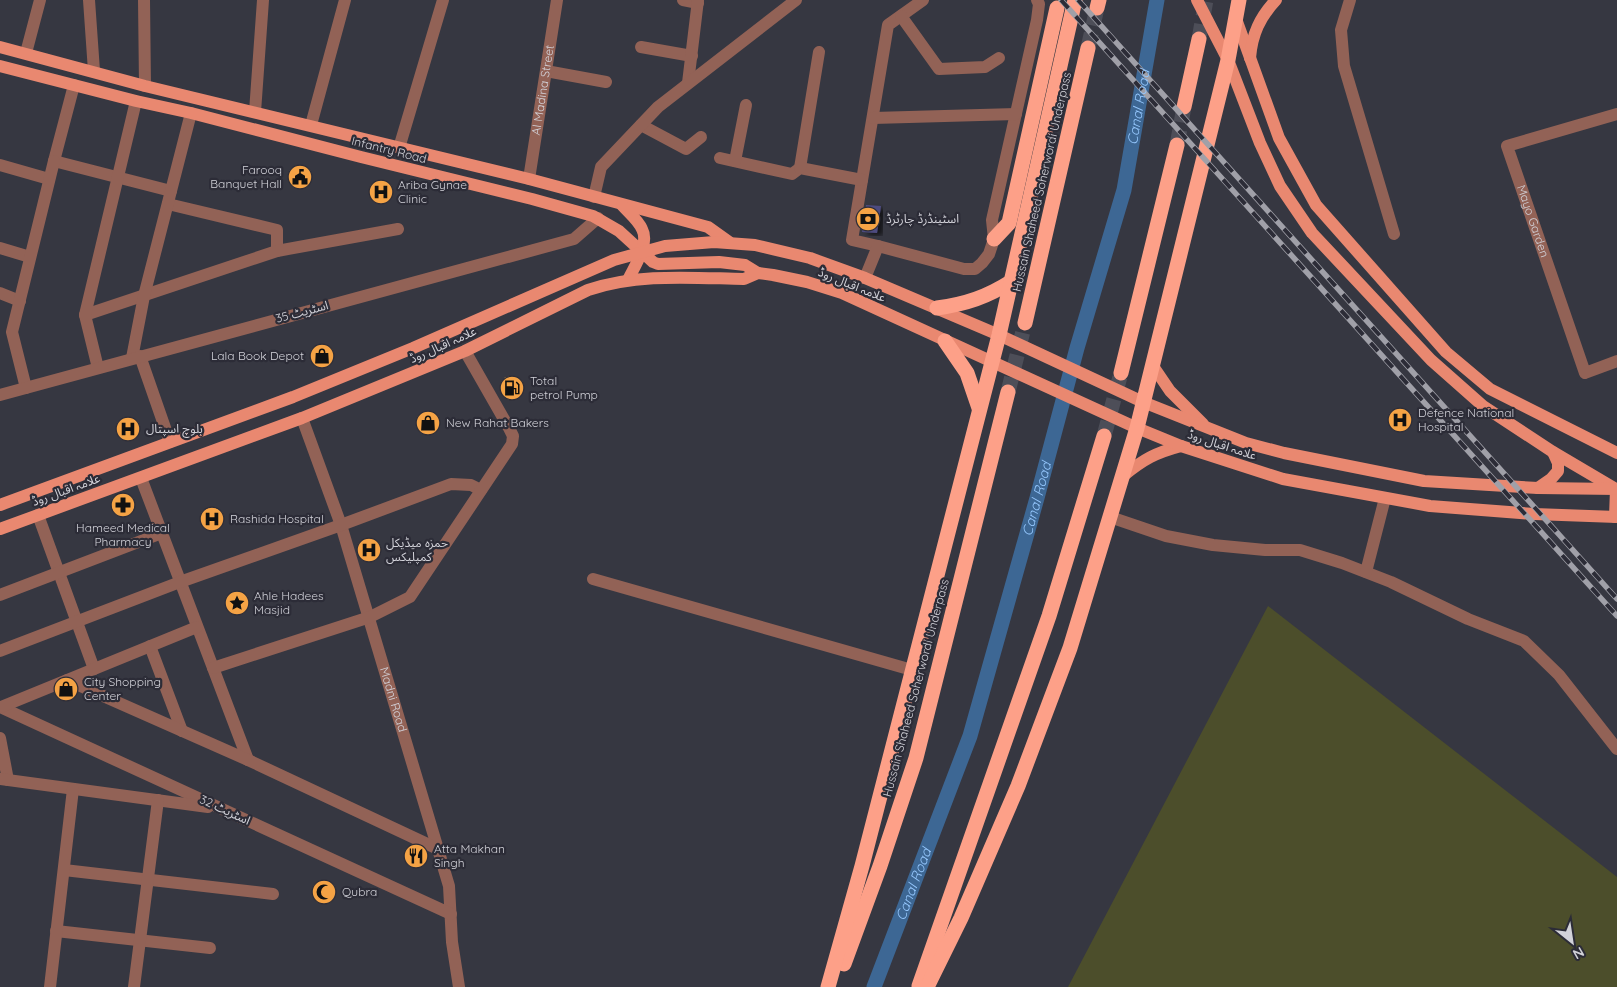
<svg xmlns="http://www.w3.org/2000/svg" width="1617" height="987" font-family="Quicksand,'Noto Sans Arabic',sans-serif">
  <defs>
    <filter id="shadow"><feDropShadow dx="5.5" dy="3" stdDeviation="2.5" flood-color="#0009"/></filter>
  </defs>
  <rect width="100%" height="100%" fill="#363741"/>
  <polygon fill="#4c4e2b" points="1268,606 1617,877 1617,987 1068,987"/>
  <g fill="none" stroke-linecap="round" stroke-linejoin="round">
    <path stroke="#3d6794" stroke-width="15" id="s1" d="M874,987L970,736L1037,498L1077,348L1124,190L1157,0"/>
  </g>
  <polygon fill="#4e4b80" filter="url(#shadow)" points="866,205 881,206 877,233 862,232"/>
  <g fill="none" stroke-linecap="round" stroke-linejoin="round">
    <g stroke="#4d4e58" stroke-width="15" stroke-dasharray="15 8" stroke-linecap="butt">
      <polyline points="1199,39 1206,0"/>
      <polyline points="1088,48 1097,8"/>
      <polyline points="1177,145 1184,107"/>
      <polyline points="1008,392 1025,323"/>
      <polyline points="1104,436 1121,373"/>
    </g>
    <g stroke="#926256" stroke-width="12">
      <polyline points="89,0 94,71"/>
      <polyline points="144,0 145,86"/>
      <polyline points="683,0 698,3"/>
      <polyline points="923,0 888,25 852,240 878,246 964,269 975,269 982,263 989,254 994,239 992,220 1037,20 1039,4 1037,0"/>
      <polyline points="1350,0 1341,30 1344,66 1394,234"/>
      <polyline points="901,16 939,69 985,67 999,58"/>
      <polyline points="641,47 692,56"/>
      <polyline points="26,53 40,0"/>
      <polyline points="546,71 606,82"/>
      <polyline points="688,83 698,0"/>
      <polyline points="74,85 54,161 171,191"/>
      <polyline points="255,112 263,0"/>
      <path id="s2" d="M1617,114L1507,146L1585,373L1617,361"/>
      <polyline points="873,118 1016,114"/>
      <polyline points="311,125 345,0"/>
      <polyline points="641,125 686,149 701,137"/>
      <polyline points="399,148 443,0"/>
      <polyline points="720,158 792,174 800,168 862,180"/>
      <polyline points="735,161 746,105"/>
      <polyline points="0,165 49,179"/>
      <polyline points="800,168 819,52"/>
      <path id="s3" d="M529,179L557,0"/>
      <polyline points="594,197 601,167 658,107 796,0"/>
      <polyline points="168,204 277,230 277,251"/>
      <polyline points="0,248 30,257"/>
      <polyline points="865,278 878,246"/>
      <polyline points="0,293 20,301"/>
      <polyline points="85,315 277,251 398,229"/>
      <polyline points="140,356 170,442"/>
      <polyline points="132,358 144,296 191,113"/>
      <polyline points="98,368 85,315 136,101"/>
      <polyline points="26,388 12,332 54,161"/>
      <polyline points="0,395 574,239 598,218"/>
      <path id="s4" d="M302,418L341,525L449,886L452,942L459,987"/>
      <polyline points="141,478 248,760"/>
      <polyline points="38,515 94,669"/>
      <polyline points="1110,517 1166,536 1213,545 1265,550 1300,550 1342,563 1391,582 1468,619 1524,641 1559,675 1617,749"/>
      <polyline points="1366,572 1385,498"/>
      <polyline points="593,579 912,670"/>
      <polyline points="0,595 162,533"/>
      <polyline points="150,646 182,731"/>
      <polyline points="0,651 180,582 341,525 451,484 471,485 481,490"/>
      <polyline points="213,668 370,617 410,597 512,444 513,436 509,428 465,351"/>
      <polyline points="67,680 248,760 438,849"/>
      <polyline points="0,707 451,914"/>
      <polyline points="1,707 197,627"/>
      <polyline points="0,738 8,780"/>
      <polyline points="0,779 208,807"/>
      <polyline points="64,870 273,894"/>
      <polyline points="56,931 210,948"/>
      <polyline points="50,987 73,789"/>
      <polyline points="134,987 158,800"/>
    </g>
    <g stroke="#e98870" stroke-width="12">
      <polyline points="1197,0 1228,60 1260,143 1280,186 1312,233 1431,360 1483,406 1553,452 1616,489 1615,517"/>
      <polyline points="1235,16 1279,138 1316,205 1446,352 1490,389 1617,453"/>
      <polyline points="0,47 145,86 529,179 708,227 729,242"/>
      <path d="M1250,58C1252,34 1260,17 1276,0"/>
      <polyline points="0,66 136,101 191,113 361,157 532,199 593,216 619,231 653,262 658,264 719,262 745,265 758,273"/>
      <path d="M622,205C629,213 638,220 642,229C650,244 634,267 628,280"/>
      <polyline points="1153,366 1170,391 1203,424"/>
      <path d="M1123,476C1144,459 1155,453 1181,446"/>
      <polyline points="1538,488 1551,479 1558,471 1558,463 1553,452"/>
      <polyline points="0,505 293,397 413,348 614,260 665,246 714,242 755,245 810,258 865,278 999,335 1143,402 1246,443 1284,453 1424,481 1538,488 1617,489"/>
      <path d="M0,529L302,418L465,351L588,290C638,273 692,278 744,279L758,273L773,275L807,282L842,293L1137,428L1181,446L1283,479L1430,506L1534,514L1617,517"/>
    </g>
    <g stroke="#fda088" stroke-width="15">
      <polyline points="1097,8 1099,0"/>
      <polyline points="1184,107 1199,39"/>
      <polyline points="994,239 1009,223 1057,8"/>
      <path d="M937,308C966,304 987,297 1012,281"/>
      <polyline points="1025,323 1088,48"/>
      <polyline points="945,341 967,373 979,408"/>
      <polyline points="1121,373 1177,145"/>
      <polyline points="844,964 880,866 916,758 1008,392"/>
      <polyline points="919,986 1049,616 1104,436"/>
      <polyline points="828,987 862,866 999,335 1075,0"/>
      <polyline points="927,987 961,918 1018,786 1070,648 1137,428 1228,60 1239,0"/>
    </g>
    <g stroke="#a0a0a8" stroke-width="5.5">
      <g id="rail">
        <polyline points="1061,0 1617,616"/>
        <polyline points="1078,0 1617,599"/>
      </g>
    </g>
    <use href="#rail" stroke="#2c2c37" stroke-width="4" stroke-dasharray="11" stroke-linecap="butt"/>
  </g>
  <defs>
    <g id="civic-disc" transform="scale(1.25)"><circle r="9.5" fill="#f5a345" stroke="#2c2c37"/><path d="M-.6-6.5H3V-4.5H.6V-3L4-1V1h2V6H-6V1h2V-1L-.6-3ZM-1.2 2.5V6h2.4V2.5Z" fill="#111"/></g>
    <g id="hospital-disc" transform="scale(1.25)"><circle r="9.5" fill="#f5a345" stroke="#2c2c37"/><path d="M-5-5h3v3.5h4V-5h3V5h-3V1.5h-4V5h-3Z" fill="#111"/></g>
    <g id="bank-disc" transform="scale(1.25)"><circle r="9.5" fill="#f5a345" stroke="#2c2c37"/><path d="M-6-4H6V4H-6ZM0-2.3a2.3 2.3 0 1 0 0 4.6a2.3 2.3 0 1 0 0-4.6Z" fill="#111"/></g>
    <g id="shop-disc" transform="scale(1.25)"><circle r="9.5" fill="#f5a345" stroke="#2c2c37"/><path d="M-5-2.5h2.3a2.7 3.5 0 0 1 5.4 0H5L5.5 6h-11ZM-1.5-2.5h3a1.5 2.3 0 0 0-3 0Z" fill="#111"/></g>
    <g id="fuel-disc" transform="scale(1.25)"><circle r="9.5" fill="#f5a345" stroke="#2c2c37"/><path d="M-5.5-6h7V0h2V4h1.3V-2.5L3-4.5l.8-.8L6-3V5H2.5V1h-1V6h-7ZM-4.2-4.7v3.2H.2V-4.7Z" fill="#111"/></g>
    <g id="pharmacy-disc" transform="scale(1.25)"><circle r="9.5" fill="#f5a345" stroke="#2c2c37"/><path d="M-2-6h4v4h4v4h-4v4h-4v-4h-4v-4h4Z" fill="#111"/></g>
    <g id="sight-disc" transform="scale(1.25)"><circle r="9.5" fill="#f5a345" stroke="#2c2c37"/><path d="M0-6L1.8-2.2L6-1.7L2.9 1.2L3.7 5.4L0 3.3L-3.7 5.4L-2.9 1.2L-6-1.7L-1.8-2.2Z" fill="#111"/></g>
    <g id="restaurant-disc" transform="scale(1.25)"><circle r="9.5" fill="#f5a345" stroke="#2c2c37"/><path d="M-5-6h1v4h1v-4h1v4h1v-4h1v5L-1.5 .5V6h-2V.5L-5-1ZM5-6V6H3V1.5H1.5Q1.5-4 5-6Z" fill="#111"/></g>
    <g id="mosque-disc" transform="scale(1.25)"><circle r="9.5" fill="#f5a345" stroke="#2c2c37"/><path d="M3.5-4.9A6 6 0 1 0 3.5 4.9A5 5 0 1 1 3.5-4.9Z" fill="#111"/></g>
  </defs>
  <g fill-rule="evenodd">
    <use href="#civic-disc" x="300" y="177"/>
    <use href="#hospital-disc" x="381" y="192"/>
    <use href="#bank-disc" x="868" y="219"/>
    <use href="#shop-disc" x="322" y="356"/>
    <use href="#fuel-disc" x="512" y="388"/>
    <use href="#hospital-disc" x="1400" y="420"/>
    <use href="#shop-disc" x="428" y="423"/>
    <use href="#hospital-disc" x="128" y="429"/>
    <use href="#pharmacy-disc" x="123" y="505"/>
    <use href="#hospital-disc" x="212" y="519"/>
    <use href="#hospital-disc" x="369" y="550"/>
    <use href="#sight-disc" x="237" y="603"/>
    <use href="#shop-disc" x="66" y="689"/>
    <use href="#restaurant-disc" x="416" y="856"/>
    <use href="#mosque-disc" x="324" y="892"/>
  </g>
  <g text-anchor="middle" stroke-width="4.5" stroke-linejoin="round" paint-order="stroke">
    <g font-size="12" fill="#d2d2d9" stroke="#2c2c37">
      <text dy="4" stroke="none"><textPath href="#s3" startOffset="90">Al Madina Street</textPath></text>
      <text transform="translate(389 150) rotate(14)" y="4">Infantry Road</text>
      <text transform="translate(1042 182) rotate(-77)" y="4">Hussain Shaheed Soherwordi Underpass</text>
      <text dy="4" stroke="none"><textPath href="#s2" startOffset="194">Mayo Garden</textPath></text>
      <text transform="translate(852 285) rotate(22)" y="4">علامہ اقبال روڈ</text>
      <text transform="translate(302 312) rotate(-15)" y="4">اسٹریٹ 35</text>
      <text transform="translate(443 345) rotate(-24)" y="4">علامہ اقبال روڈ</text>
      <text transform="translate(1222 445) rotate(18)" y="4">علامہ اقبال روڈ</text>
      <text transform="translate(66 490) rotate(-20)" y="4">علامہ اقبال روڈ</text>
      <text transform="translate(916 688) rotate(-75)" y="4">Hussain Shaheed Soherwordi Underpass</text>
      <text dy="4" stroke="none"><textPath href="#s4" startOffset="296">Madni Road</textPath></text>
      <text transform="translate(225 810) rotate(25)" y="4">اسٹریٹ 32</text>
    </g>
    <g font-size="12" fill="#d2d2d9" stroke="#2c2c37" text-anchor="start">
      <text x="282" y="174" text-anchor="end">Farooq<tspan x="282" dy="14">Banquet Hall</tspan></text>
      <text x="398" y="189">Ariba Gynae<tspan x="398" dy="14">Clinic</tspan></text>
      <text x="886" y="223">اسٹینڈرڈ چارٹرڈ</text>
      <text x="304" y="360" text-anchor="end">Lala Book Depot</text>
      <text x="530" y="385">Total<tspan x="530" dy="14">petrol Pump</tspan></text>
      <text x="1418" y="417">Defence National<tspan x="1418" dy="14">Hospital</tspan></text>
      <text x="446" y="427">New Rahat Bakers</text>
      <text x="146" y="433">بلوچ اسپتال</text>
      <text x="230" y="523">Rashida Hospital</text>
      <text x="123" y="532" text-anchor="middle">Hameed Medical<tspan x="123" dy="14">Pharmacy</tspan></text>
      <text x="386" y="547">حمزہ میڈیکل<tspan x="386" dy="14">کمپلیکس</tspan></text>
      <text x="254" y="600">Ahle Hadees<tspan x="254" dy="14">Masjid</tspan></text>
      <text x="84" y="686">City Shopping<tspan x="84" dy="14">Center</tspan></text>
      <text x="434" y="853">Atta Makhan<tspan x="434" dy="14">Singh</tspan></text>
      <text x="342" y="896">Qubra</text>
    </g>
    <g font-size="14" font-style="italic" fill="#95c7fd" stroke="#2c2c37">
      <text dy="5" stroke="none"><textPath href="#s1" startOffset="920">Canal Road</textPath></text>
      <text dy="5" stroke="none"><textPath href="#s1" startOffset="515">Canal Road</textPath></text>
      <text dy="5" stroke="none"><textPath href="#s1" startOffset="110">Canal Road</textPath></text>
    </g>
  </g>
  <g transform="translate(1572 942) rotate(150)" stroke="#2c2c37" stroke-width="4" paint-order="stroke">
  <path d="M0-4L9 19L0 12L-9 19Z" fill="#d2d2d9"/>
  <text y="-8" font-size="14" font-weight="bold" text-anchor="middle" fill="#d2d2d9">N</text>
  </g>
</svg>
